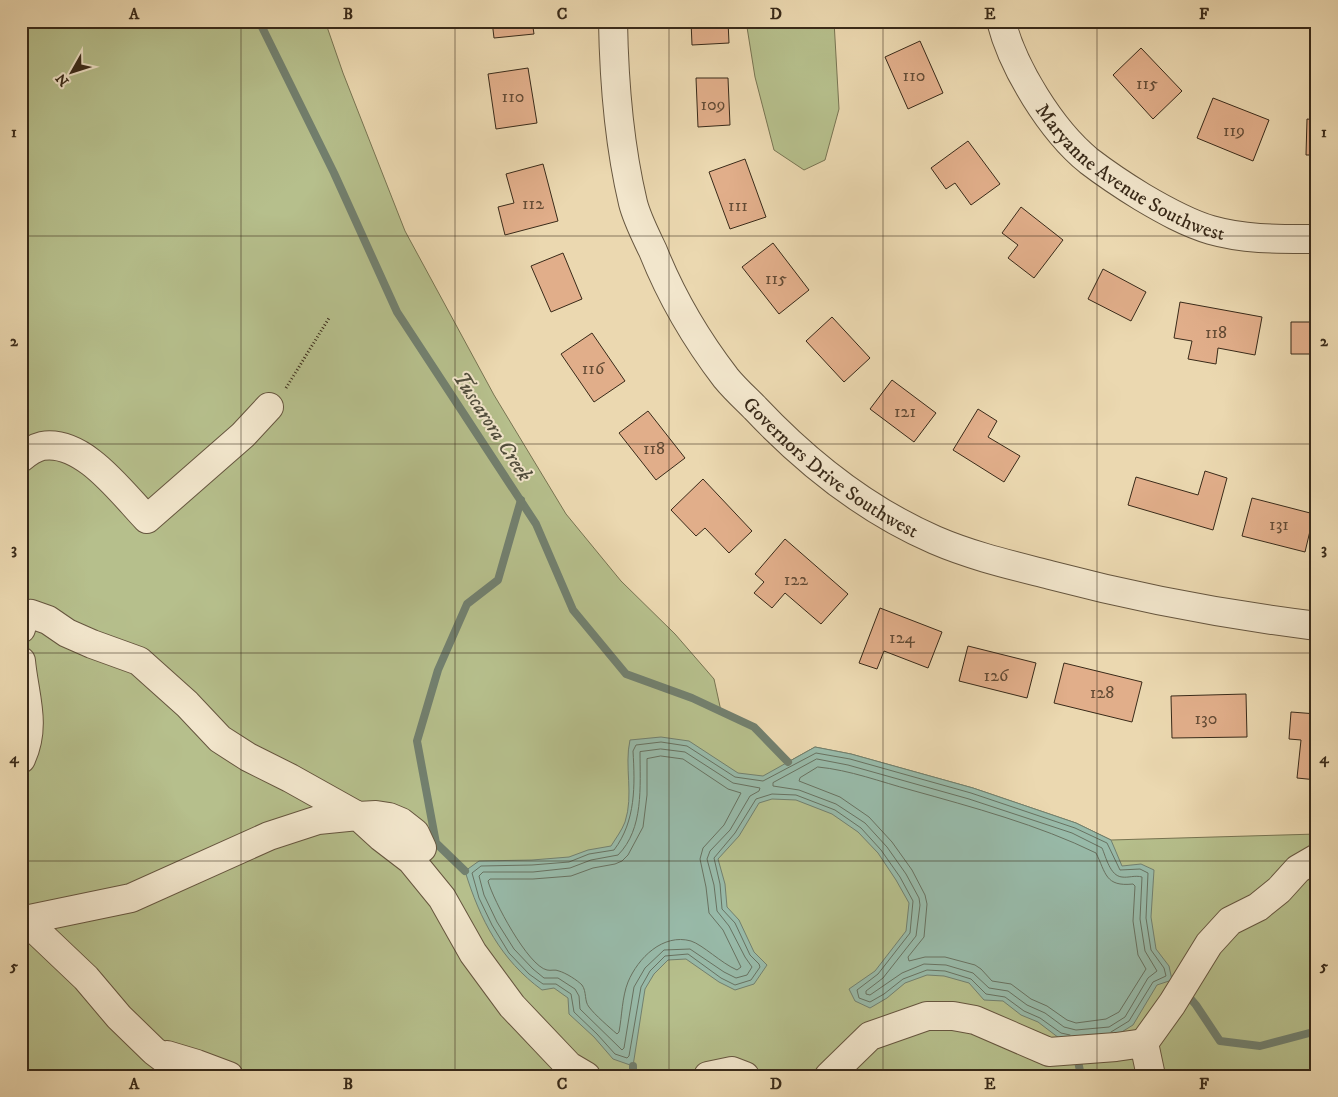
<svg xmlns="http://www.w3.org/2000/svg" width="1338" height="1097" font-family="'IM FELL DW Pica',serif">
  <rect width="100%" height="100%" fill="#ebd8b0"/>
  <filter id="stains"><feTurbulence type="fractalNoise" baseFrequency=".004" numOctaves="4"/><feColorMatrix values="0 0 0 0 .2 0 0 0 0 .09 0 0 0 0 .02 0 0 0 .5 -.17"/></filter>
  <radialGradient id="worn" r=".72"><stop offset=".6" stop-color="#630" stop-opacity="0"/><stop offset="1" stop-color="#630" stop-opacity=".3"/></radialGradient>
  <g fill="#b6bf8c" stroke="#787452">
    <polygon points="21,21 325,21 343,73 405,231 494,395 566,514 621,581 675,634 714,679 721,711 754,727 788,762 815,747 851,754 973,788 1076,823 1111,840 1317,834 1317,1076 21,1076"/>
    <polygon points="746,21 834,21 839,109 825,160 804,170 774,150 755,77"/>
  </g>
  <path fill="#98baa9" stroke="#72806f" d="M661,737L689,741L738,773L763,776L815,747L851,754L973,788L1076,823L1111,840L1122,866L1141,864L1154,870L1151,917L1156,949L1169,966L1172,980L1157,985L1133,1025L1112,1038H1059L1038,1022L1021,1015L1003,1001L984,1000L969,983L944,976L927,975L905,983L887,998L870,1008L855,1001L849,989L875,971L906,931L909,903L896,880L878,853L858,832L832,814L796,800L772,799L759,803L739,836L718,859L725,884L727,907L739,920L754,952L767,965L754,984L735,990L719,982L686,959L668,960L654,974L645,989L633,1066L613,1059L594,1037L569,1014L568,998L554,988L542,990C501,960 480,920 465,871L479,861L532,860L569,857L588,850L611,846C616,838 622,830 625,822C634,795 624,766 630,740Z"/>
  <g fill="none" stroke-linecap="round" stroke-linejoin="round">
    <g stroke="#687261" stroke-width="1">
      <path d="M661,749L685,752L733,783L760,788L759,791L750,796L730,830L710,851L707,859L714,885L717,911L729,926L745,957L752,967L747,975L736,978L724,972L690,949L664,950L645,968L634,987L624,1048L622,1050L580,1009L579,996L575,989L558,978H544L533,969L514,949L497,922L484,895L479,876L483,872H533L570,868L591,860L618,855C644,829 640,786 640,752Z"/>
      <path d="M661,756L683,759L728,789L741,793L724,825L703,848L700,859L706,887L709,913L723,930L741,967L737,970C721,963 703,945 691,941C663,933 638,958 628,982C622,997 622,1016 619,1032L617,1034C609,1027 595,1015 589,1007C584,1001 587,992 582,985C577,980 566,973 559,971C555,969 551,971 547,970C528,966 493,900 488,881L490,879H533L571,876L593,868L615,864L622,861L628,855L643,827L647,795V759Z"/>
      <path d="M817,759L848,765L969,799L1072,833L1102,848C1106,857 1110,876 1122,877C1128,878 1135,875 1142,877L1140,919L1145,951L1157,971L1148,978L1125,1017L1109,1027L1076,1030L1064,1027L1045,1013L1027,1005L1008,991L989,988L973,973L946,965L924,964L902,973L870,995L866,994V991L883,978L916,936L920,905L919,898L906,874L887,847L865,823L836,804L799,790L773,786V783Z"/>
      <path d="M818,767C850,770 881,782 911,790C972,807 1039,825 1096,853C1106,873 1105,887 1133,884L1135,886L1133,921L1138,955L1146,969L1119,1012L1106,1019L1076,1023L1067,1020L1047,1006L1031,999L1011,984L992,981L981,969L975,965L945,957H925L909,961L908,957L924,937L927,904L925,895L912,870L892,842L869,817L840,797L799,781L800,778Z"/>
      <path d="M1070,1035L1061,1033L1040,1018L1024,1011L1005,997L986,994L971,979L945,971L927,970L903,979L884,994L870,1002L859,998L857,990L878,974L910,933L913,901L900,877L881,850L861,828L835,810L796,795L772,794L756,799L735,833L714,858L720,884L722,909L735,923L750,955L759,964L760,967L751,980L735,985L721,978L688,954L665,956L650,971L641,987L629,1056L627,1058L615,1054L597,1034L574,1012L571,994L556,984H543L529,974L509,953L492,925L479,898L472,873L481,866L532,865L569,862L589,854L614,850C636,821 635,785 633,751L636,745L661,742L687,746L735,777L763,781L816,753L850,759L971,793L1075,828L1107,843L1120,870L1140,869L1148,873L1146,918L1151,950L1164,968L1166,976L1153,982L1129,1021L1111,1032"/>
    </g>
    <g stroke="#72806f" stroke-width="8">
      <polyline points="259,21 334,173 397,312 536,524 573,610 626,674 692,698 754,727 788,762"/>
      <polyline points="465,871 436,843 417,741 438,670 467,604 498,580 521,500"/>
      <polyline points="1190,998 1196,1005 1220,1041 1260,1046 1317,1031"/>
      <polyline points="1077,1056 1081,1076"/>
      <polyline points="633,1066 633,1076"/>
    </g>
  </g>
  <g fill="#e1ae8a" stroke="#392a19">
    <polygon points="492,21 532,21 534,34 494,38"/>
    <polygon points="691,21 728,21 729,43 692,45"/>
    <polygon points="920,41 943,93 908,109 885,57"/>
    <polygon points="1141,48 1182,91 1153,119 1113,75"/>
    <polygon points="528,68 537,123 496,129 488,74"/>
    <polygon points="696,78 728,78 730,125 698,127"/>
    <polygon points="1213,98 1269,120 1253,161 1197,138"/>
    <polygon points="1307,119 1317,120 1317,155 1306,155"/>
    <polygon points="968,141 1000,184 971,205 955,183 946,189 931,168"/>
    <polygon points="745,159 766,217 730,229 709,172"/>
    <polygon points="543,164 558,221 505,235 498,207 514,203 506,174"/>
    <polygon points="1021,207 1063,240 1034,278 1008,258 1018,245 1002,233"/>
    <polygon points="773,243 809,290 779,314 742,267"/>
    <polygon points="563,253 582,299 551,312 531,266"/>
    <polygon points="1103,269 1146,292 1131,321 1088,299"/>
    <polygon points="1180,302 1262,317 1255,355 1218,348 1216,364 1188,359 1192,341 1174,338"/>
    <polygon points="832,317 870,358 844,382 806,341"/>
    <polygon points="1291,322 1317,322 1317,372 1316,354 1291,354"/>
    <polygon points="592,333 625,381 594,402 561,354"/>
    <polygon points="892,380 936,413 914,442 870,409"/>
    <polygon points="978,409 997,421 988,437 1020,456 1004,482 953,450"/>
    <polygon points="648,411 685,458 656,480 619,433"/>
    <polygon points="1205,471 1227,478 1213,530 1128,505 1136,477 1198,495"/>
    <polygon points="703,479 752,531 729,553 705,528 696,536 671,510"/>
    <polygon points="1252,498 1314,514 1305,552 1242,536"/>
    <polygon points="785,539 848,594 821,624 785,593 772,608 754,593 764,582 755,574"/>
    <polygon points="880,608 942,632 928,668 884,651 877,669 859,663"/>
    <polygon points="968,646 1036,663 1027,698 959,681"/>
    <polygon points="1064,663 1142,682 1132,722 1054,703"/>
    <polygon points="1246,694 1247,737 1172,738 1171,696"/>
    <polygon points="1291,712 1317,714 1317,780 1297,778 1301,740 1289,739"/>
  </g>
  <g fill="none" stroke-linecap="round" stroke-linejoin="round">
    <g stroke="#66563f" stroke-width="30">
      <g id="minor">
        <path id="s1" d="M613,21C614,82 619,144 633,203C637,219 646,236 653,251C671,296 696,339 726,378C735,389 745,398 755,408C806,462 866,510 935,540C972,556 1011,565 1050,575C1137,598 1227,615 1317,626"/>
        <path id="s2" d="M1001,21C1013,68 1051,130 1089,161C1106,174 1124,186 1142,197C1164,210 1187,223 1211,230C1246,240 1281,239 1317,239"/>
        <path d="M21,458C27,453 34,448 42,446C83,439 121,492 147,519L243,435L269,407"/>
        <polyline points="21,629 23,622 31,614 48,620 67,633 92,644 139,661 187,704 220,739 248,757 290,778 358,816 376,815 389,817 401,822 415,833 422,848"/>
        <path d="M21,661C24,695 37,725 21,759"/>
        <polyline points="21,919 25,920 86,978 119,1017 154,1051 187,1076"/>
        <polyline points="25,920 131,898 269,836 318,820 358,816 381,837 411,860 442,898 473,953 512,1006 569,1066 586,1076"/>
        <polyline points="1144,1043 1172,1004 1209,944 1230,921 1258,907 1279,890 1298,869 1317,858"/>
        <polyline points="167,1055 197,1064 229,1076"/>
        <polyline points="708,1076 732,1071 745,1076"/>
        <polyline points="829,1076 870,1036 927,1016 953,1016 975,1020 1049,1052 1116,1047 1144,1043 1151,1076"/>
      </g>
    </g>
    <polyline stroke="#392a19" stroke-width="3" stroke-dasharray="1 2.5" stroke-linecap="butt" points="286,388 329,318"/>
    <use href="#minor" stroke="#f2e6cc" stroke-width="28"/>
  </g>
  <path fill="none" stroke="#392a19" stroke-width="1" stroke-opacity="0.55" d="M241,21V1076M455,21V1076M669,21V1076M883,21V1076M1097,21V1076M21,236H1317M21,444H1317M21,653H1317M21,861H1317"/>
  <g text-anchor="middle" stroke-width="4" stroke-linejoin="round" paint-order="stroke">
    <g font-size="18" fill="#634b35">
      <text x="914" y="81">110</text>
      <text x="1147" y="89">115</text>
      <text x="513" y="102">110</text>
      <text x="713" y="110">109</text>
      <text x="1234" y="136">119</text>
      <text x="533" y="209">112</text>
      <text x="738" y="211">111</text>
      <text x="776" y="284">115</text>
      <text x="1216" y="338">118</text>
      <text x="593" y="374">116</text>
      <text x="905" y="417">121</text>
      <text x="654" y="454">118</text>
      <text x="1279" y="530">131</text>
      <text x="796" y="585">122</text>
      <text x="902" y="643">124</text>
      <text x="996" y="681">126</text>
      <text x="1102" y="698">128</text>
      <text x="1206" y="724">130</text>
    </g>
    <g font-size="20" fill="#392a19" stroke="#f2e6cc">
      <text dy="7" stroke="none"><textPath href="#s2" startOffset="208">Maryanne Avenue Southwest</textPath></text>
      <text dy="7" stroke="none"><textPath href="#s1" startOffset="521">Governors Drive Southwest</textPath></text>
    </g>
    <g font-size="21" font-style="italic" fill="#514e3d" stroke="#f2e6cc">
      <text transform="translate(493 426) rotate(57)" y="7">Tuscarora Creek</text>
    </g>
  </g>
  <rect width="1338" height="1097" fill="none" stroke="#ebd8b0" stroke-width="55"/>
  <g transform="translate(72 72) rotate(231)" stroke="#f2e6cc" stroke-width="4" paint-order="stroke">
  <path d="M0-4L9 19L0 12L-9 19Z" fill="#392a19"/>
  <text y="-8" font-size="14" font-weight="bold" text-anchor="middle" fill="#392a19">N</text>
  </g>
  <rect x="28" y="28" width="1282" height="1042" fill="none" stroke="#392a19" stroke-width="2"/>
  <g font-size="16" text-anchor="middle" font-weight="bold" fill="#392a19">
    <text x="134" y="19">A</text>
    <text x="348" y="19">B</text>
    <text x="562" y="19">C</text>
    <text x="776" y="19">D</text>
    <text x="990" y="19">E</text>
    <text x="1204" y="19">F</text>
    <text x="14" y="137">1</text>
    <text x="1324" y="137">1</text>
    <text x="14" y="346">2</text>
    <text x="1324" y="346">2</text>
    <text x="14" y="554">3</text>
    <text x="1324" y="554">3</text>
    <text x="14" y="763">4</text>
    <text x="1324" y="763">4</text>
    <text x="14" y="971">5</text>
    <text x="1324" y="971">5</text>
    <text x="134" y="1089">A</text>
    <text x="348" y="1089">B</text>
    <text x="562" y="1089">C</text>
    <text x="776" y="1089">D</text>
    <text x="990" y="1089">E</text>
    <text x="1204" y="1089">F</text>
  </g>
  <rect width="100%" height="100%" filter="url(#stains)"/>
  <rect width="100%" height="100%" fill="url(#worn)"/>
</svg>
